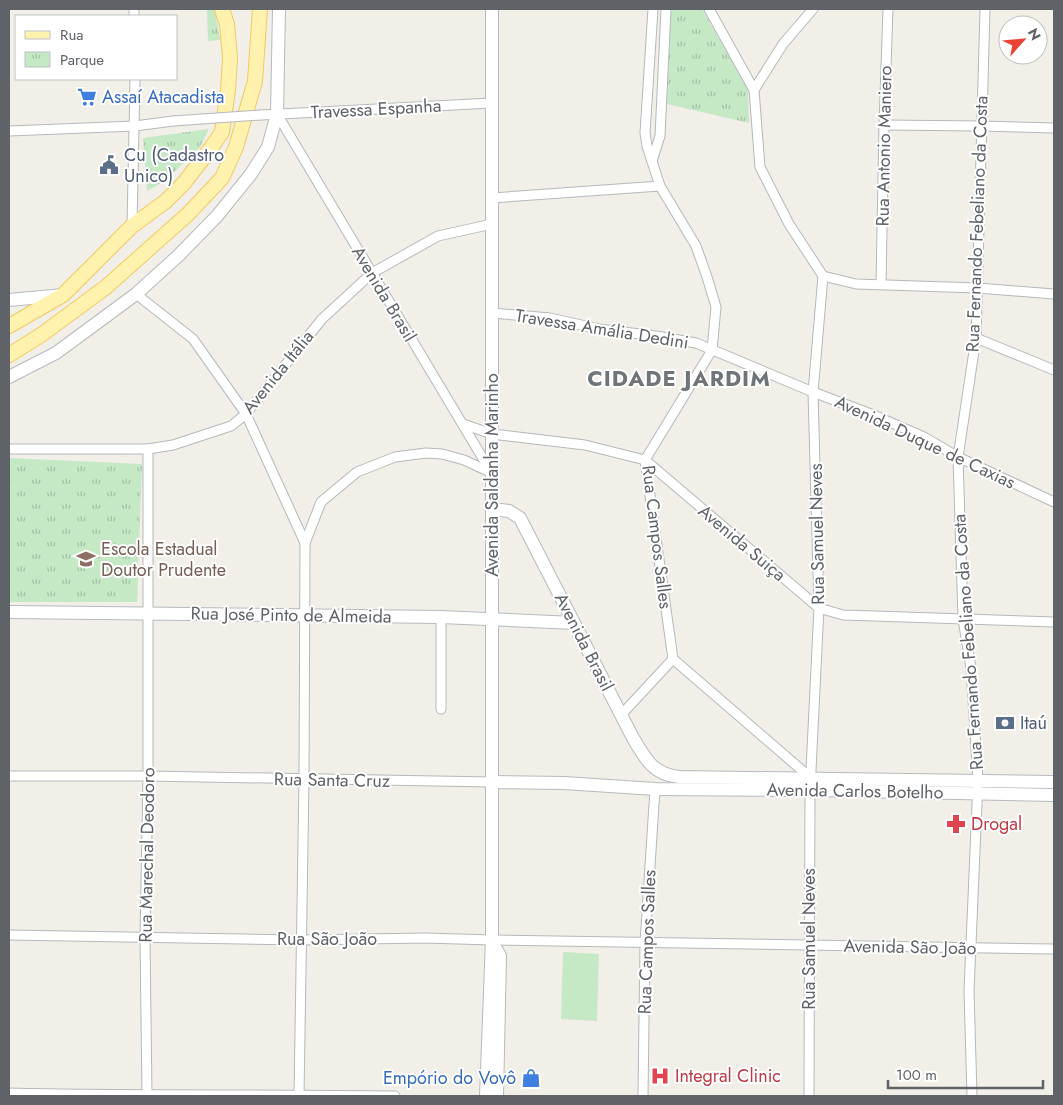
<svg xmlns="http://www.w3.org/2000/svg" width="1063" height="1105" font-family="Jost,sans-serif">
  <defs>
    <pattern id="park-tufts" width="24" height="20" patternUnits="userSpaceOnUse" patternTransform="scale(1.25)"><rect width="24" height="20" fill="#c5e8c5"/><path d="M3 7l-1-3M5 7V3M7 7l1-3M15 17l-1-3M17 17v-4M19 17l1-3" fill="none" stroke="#a3c0a4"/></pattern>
  </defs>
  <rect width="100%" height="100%" fill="#f1efe8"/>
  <g fill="url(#park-tufts)">
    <polygon points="207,9 215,9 220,40 208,41"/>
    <polygon points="671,9 702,9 748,90 749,123 667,104"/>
    <polygon points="209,129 200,147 165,181 147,191 143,138"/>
    <polygon points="9,458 142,464 137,602 9,602"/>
  </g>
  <polygon fill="#c5e8c5" points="563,952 599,954 597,1021 561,1019"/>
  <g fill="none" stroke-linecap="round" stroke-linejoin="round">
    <g stroke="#b5b8bc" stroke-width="11">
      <g id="street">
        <polyline points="134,9 134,16"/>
        <polyline points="709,9 754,90"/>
        <polyline points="277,114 491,472"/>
        <polyline points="261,115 492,103"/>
        <polyline points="884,125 981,126 1054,128"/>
        <polyline points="9,131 135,126 173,121"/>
        <polyline points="652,161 660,136 666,9"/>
        <polyline points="492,198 660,186"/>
        <polyline points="132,226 135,79"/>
        <polyline points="823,276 856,284 978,288 1054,294"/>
        <polyline points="881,284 884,125 888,9"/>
        <polyline points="136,294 193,339 246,414 305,543"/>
        <polyline points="492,313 550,318 599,329 656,336 696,343 813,392 876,416 924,437 958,457 1054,502"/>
        <polyline points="976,338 1054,370"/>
        <polyline points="463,424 492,434 585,445 645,460 819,608 843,615 1054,622"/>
        <polyline points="9,449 148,449 173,445 231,426 246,414 322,319 372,273 438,236 492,224"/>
        <polyline points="441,617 441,709"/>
        <polyline points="673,659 811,778"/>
        <polyline points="621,715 673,659 645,460 712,350 716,307 707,277 696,246 660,186 647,146 645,133 653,9"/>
        <polyline points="9,776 148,776 492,782"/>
        <polyline points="9,935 301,940 425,938 492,940 1054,949"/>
        <path d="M9,1093C138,1096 267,1094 395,1096"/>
        <polyline points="147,1096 145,937 148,776 148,449"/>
        <polyline points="299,1096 304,779 305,543 321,502 357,472 395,457 426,453 442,454 464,460 492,473"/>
        <polyline points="643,1096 645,943 655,789"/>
        <polyline points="809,1096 810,790 819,608 813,392 823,276 789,224 760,167 754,90 783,44 813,9"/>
        <polyline points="972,1096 969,991 978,781 971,668 963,619 958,457 976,338 985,9"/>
      </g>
    </g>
    <g stroke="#b6babf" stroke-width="14">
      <g id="secondary">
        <polyline points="9,300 63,295"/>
        <polyline points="9,377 56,353 136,294 179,255 217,216 251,174 268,147 277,114 279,9"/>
        <path d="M492,509L509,511L520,518L633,738C646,760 653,774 679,777L1054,782"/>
        <polyline points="9,612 441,617 574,623"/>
        <polyline points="492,782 564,783 655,789 810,790 1054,795"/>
        <polyline points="495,947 500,956 497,1096"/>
        <polyline points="486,1096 492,940 492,9"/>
      </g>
    </g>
    <g stroke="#f2c960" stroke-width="16">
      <g id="primary">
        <polyline points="9,326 63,295 132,226 166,201 184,183 211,148 222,132 228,90 230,58 227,24 222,9"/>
        <polyline points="9,355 41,335 106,287 188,214 222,178 236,147 255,81 260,9"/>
      </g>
    </g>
    <use href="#street" stroke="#fff" stroke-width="9"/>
    <use href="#secondary" stroke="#fff" stroke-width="12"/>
    <use href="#primary" stroke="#fff2af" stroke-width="14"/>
    <g stroke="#b5b8bc" stroke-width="11" stroke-linecap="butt">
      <polyline id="street-bridge" points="173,121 261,115"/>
    </g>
    <use href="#street-bridge" stroke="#fff" stroke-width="9"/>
  </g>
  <defs>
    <g id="supermarket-bare" transform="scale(1.5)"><path d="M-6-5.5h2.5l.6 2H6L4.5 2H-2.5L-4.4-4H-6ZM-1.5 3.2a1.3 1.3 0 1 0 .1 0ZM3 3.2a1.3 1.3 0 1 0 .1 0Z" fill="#3f7fe0" stroke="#fff" stroke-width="2.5" paint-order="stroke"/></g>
    <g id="civic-bare" transform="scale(1.5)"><path d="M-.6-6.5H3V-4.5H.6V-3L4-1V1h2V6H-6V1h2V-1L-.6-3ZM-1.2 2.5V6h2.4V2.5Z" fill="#5c6f8a" stroke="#fff" stroke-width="2.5" paint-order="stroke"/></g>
    <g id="school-bare" transform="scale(1.5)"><path d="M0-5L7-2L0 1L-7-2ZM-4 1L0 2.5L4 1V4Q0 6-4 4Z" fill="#8d6e63" stroke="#fff" stroke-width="2.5" paint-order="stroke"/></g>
    <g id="bank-bare" transform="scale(1.5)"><path d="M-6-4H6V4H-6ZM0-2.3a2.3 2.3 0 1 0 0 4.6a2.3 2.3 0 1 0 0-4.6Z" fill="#5c6f8a" stroke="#fff" stroke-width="2.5" paint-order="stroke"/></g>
    <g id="pharmacy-bare" transform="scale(1.5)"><path d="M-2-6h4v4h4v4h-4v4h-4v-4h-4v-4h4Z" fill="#e0444e" stroke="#fff" stroke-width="2.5" paint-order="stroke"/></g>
    <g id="hospital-bare" transform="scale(1.5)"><path d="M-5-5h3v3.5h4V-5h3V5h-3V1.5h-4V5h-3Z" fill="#e0444e" stroke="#fff" stroke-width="2.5" paint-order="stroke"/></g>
    <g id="shop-bare" transform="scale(1.5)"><path d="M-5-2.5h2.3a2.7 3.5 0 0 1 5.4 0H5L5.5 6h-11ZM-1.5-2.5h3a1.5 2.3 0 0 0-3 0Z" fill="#3f7fe0" stroke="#fff" stroke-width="2.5" paint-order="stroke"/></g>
  </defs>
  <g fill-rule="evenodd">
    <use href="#supermarket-bare" x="87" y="97"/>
    <use href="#civic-bare" x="109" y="165"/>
    <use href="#school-bare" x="86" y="559"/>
    <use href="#bank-bare" x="1005" y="723"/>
    <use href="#pharmacy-bare" x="956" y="824"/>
    <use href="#hospital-bare" x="660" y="1076"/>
    <use href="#shop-bare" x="531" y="1078"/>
  </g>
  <g text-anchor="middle" stroke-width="4" stroke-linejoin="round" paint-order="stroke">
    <g font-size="18" fill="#366cbe" stroke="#fff" text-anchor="start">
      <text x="102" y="103">Assaí Atacadista</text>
      <text x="516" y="1084" text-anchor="end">Empório do Vovô</text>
    </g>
    <g font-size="18" fill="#5f6368" stroke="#fff">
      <text transform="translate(376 109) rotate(-3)" y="6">Travessa Espanha</text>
      <text transform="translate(884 146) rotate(-89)" y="6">Rua Antonio Maniero</text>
      <text transform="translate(977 224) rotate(-88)" y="6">Rua Fernando Febeliano da Costa</text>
      <text transform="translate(384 294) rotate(59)" y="6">Avenida Brasil</text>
      <text transform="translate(602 329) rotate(9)" y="6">Travessa Amália Dedini</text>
      <text transform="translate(278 372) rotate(-51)" y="6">Avenida Itália</text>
      <text transform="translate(925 442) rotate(25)" y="6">Avenida Duque de Caxias</text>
      <text transform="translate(492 475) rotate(-90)" y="6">Avenida Saldanha Marinho</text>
      <text transform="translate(817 534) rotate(-91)" y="6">Rua Samuel Neves</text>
      <text transform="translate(657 537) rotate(83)" y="6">Rua Campos Salles</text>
      <text transform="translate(742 543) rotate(40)" y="6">Avenida Suiça</text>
      <text transform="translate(291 615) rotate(1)" y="6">Rua José Pinto de Almeida</text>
      <text transform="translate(584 642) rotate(63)" y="6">Avenida Brasil</text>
      <text transform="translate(968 642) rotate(-94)" y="6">Rua Fernando Febeliano da Costa</text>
      <text transform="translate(332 780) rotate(1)" y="6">Rua Santa Cruz</text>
      <text transform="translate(855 791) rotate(1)" y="6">Avenida Carlos Botelho</text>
      <text transform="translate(147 855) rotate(-89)" y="6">Rua Marechal Deodoro</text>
      <text x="327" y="945">Rua São João</text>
      <text transform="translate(809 939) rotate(-90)" y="6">Rua Samuel Neves</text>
      <text transform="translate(647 942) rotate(-88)" y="6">Rua Campos Salles</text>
      <text transform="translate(910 947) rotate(1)" y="6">Avenida São João</text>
    </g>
    <g font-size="18" fill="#4e5e75" stroke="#fff" text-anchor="start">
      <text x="124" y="161">Cu (Cadastro<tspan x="124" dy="21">Unico)</tspan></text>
      <text x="1020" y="729">Itaú</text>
    </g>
    <g font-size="18" fill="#785e54" stroke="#fff" text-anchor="start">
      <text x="101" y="555">Escola Estadual<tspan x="101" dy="21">Doutor Prudente</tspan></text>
    </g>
    <g font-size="18" fill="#be3a42" stroke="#fff" text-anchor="start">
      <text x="971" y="830">Drogal</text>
      <text x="675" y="1082">Integral Clinic</text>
    </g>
    <g font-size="22" font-weight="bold" letter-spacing="1" fill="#70757a" stroke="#fff">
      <text x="679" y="386">CIDADE JARDIM</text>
    </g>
  </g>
  <rect width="1063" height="1105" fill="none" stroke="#5f6368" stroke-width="20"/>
  <rect x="15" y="15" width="162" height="65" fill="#ffffff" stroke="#bfc1c3"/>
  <rect x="25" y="31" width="25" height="8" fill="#fff2af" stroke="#bfc1c3"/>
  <text x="60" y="40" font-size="15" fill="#5f6368">Rua</text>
  <rect x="25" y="52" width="25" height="15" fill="url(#park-tufts)" stroke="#bfc1c3"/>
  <text x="60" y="65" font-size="15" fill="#5f6368">Parque</text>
  <g transform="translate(1023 40) rotate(63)"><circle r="24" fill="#ffffff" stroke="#bfc1c3"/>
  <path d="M0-4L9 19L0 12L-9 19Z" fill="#ea4335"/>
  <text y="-8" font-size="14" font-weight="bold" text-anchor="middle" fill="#5f6368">N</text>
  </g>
  <path d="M888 1080v8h155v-8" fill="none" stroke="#5f6368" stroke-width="2.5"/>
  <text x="896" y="1080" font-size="15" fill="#5f6368" stroke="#ffffff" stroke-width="4" paint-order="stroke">100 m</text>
</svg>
